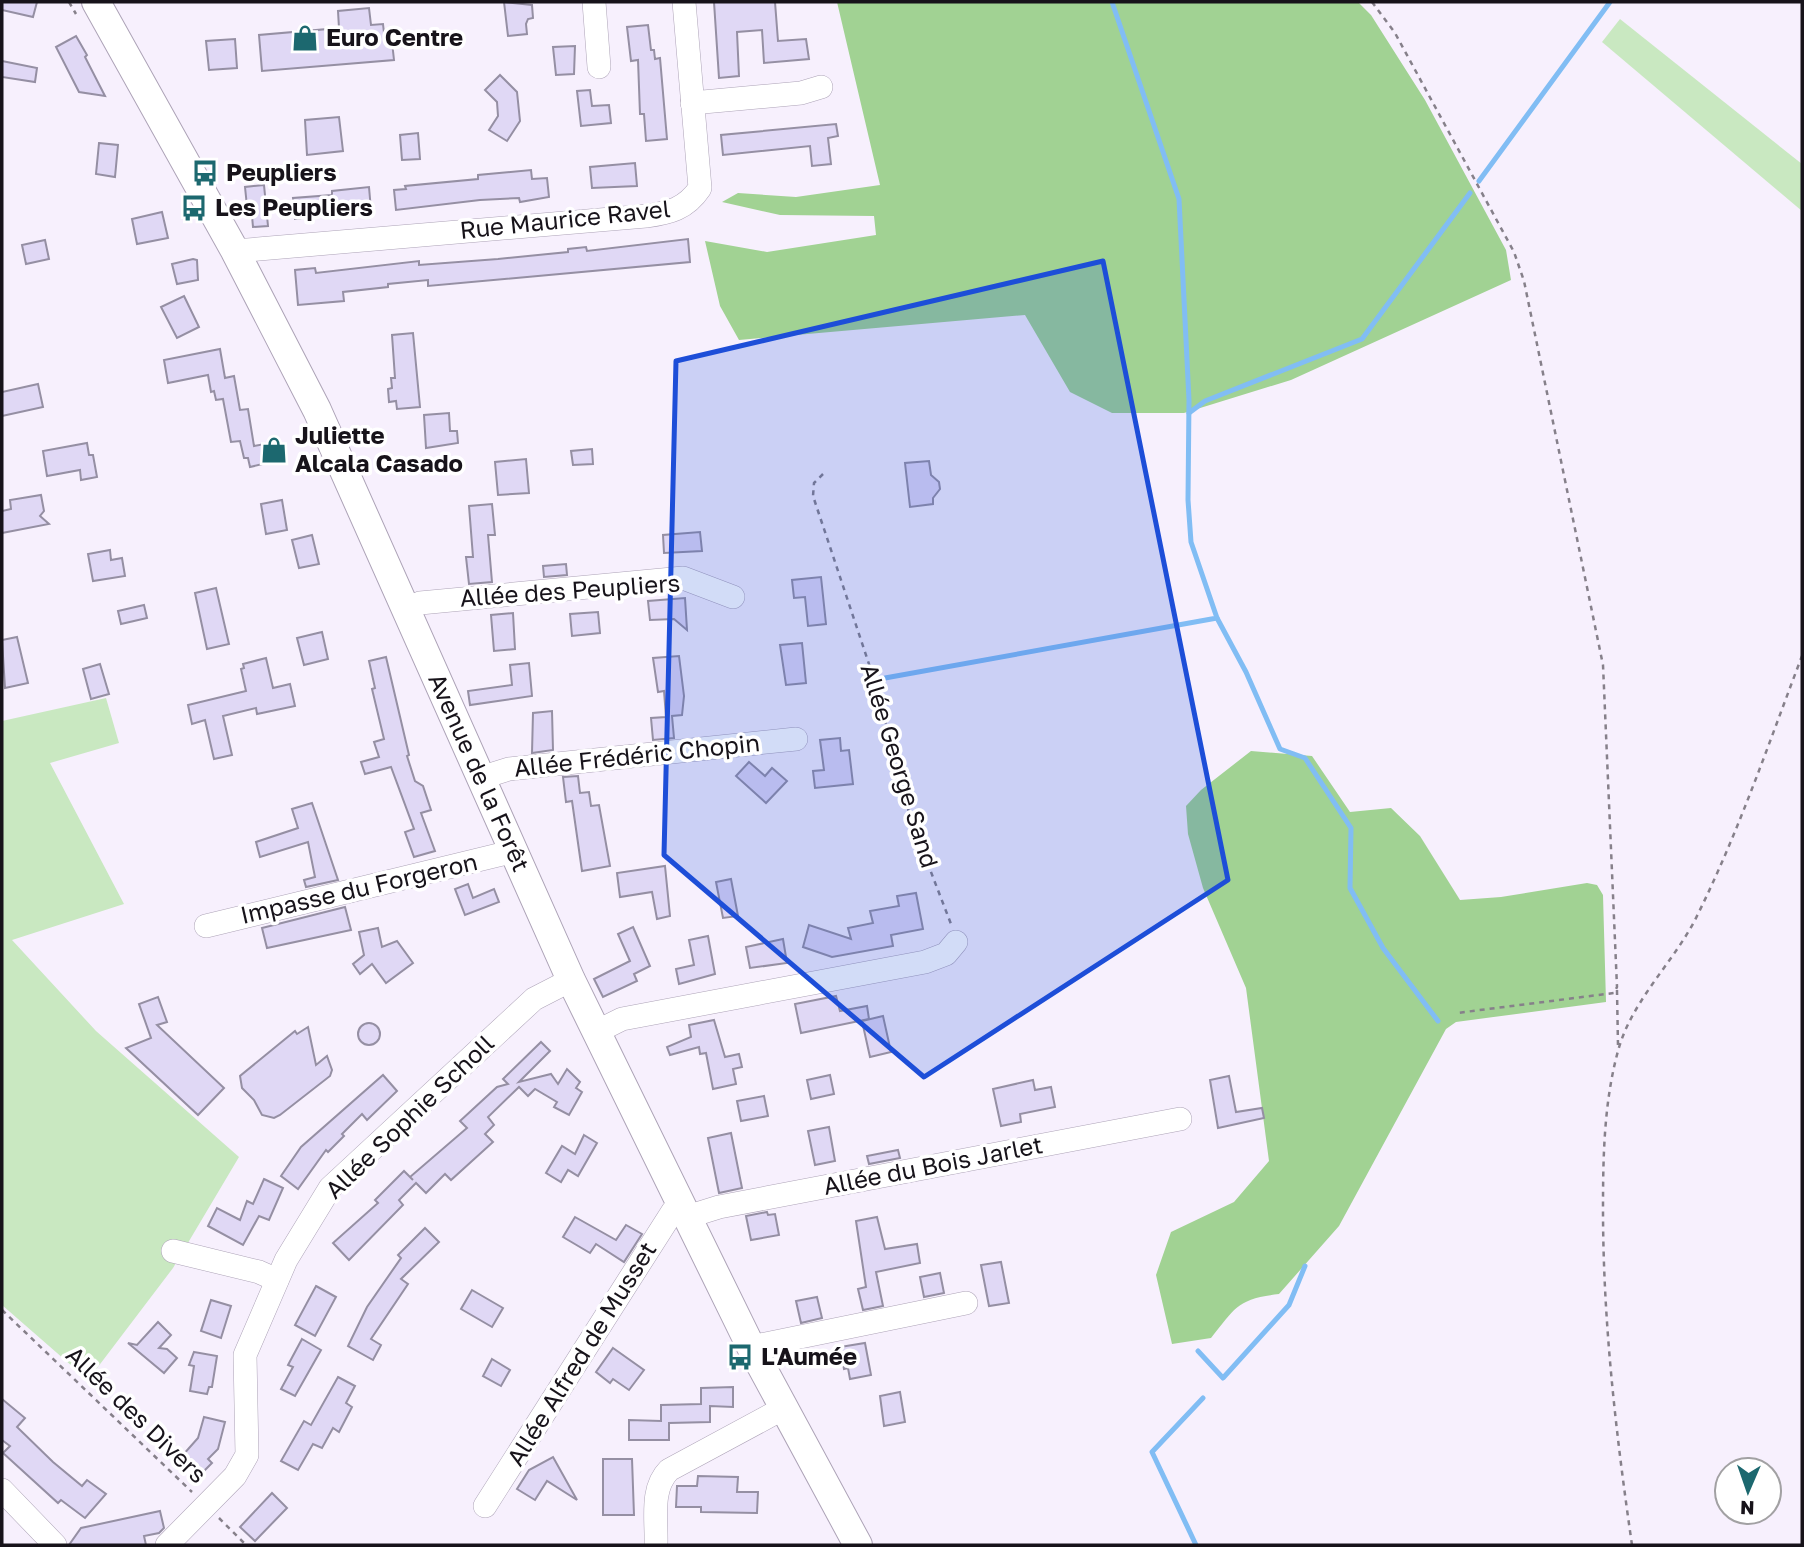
<svg xmlns="http://www.w3.org/2000/svg" width="1804" height="1547" font-family="'Golos Text',sans-serif">
  <rect width="100%" height="100%" fill="#f7f0fd"/>
  <g fill="#c9e8c1">
    <polygon points="1620,19 1802,164 1802,211 1602,42"/>
    <polygon points="106,698 119,743 50,763 124,904 12,940 96,1031 239,1157 173,1268 88,1380 2,1305 2,721"/>
  </g>
  <g fill="#a1d293">
    <polygon points="837,2 1358,2 1371,15 1425,100 1506,250 1511,280 1291,380 1184,413 1112,413 1070,392 1025,315 739,340 720,306 705,241 767,252 876,235 874,216 780,215 722,202 738,193 796,197 880,185"/>
    <path d="M1251,751L1312,756L1350,812L1391,808L1420,836L1460,900L1501,897L1587,883L1597,885L1603,895L1606,1002L1456,1022L1446,1029L1339,1226L1279,1294C1237,1299 1236,1307 1211,1338L1172,1344L1156,1275L1171,1232L1234,1202L1269,1161L1246,988L1203,888L1188,834L1186,806L1201,790Z"/>
  </g>
  <g fill="none" stroke-linecap="round" stroke-linejoin="round">
    <g stroke="#81bdf4" stroke-width="5">
      <polyline points="1479,181 1610,2"/>
      <polyline points="1189,413 1205,401 1362,339 1470,193"/>
      <polyline points="1217,618 1246,672 1280,749 1305,758 1351,828 1350,888 1383,948 1438,1021"/>
      <polyline points="885,678 1217,618 1191,542 1188,500 1189,400 1179,199 1112,2"/>
      <polyline points="1198,1351 1223,1378 1289,1305 1305,1266"/>
      <polyline points="1196,1545 1152,1452 1203,1398"/>
    </g>
  </g>
  <g fill="#e0d8f5" stroke="#958fa3" stroke-width="2">
    <polygon points="2,2 37,2 33,17 2,10"/>
    <polygon points="504,2 532,5 533,18 528,19 526,24 527,34 508,36"/>
    <polygon points="714,2 775,2 778,41 806,39 809,59 764,63 762,30 737,32 739,76 719,78"/>
    <polygon points="369,8 371,25 383,24 385,42 392,42 394,60 262,71 259,35 339,28 338,11"/>
    <polygon points="648,25 651,50 654,50 655,59 660,58 667,139 646,141 644,114 640,114 638,60 631,61 627,27"/>
    <polygon points="76,36 87,55 85,57 105,96 79,92 56,47"/>
    <polygon points="235,39 237,68 209,70 206,41"/>
    <polygon points="575,46 574,74 556,75 553,47"/>
    <polygon points="2,61 37,68 35,82 2,77"/>
    <polygon points="500,75 517,92 520,121 507,141 489,130 498,116 497,102 485,90"/>
    <polygon points="590,90 592,106 609,105 611,123 581,126 577,91"/>
    <polygon points="339,117 343,151 307,155 305,120"/>
    <polygon points="836,124 838,136 828,138 831,164 812,166 810,146 723,155 721,135"/>
    <polygon points="418,133 420,159 402,160 400,135"/>
    <polygon points="99,143 118,145 115,177 96,174"/>
    <polygon points="635,163 637,186 592,188 590,167"/>
    <polygon points="531,170 532,179 547,178 549,197 520,202 519,198 480,200 396,210 394,190 406,189 405,186 478,179 478,175"/>
    <polygon points="264,185 268,226 253,227 252,216 248,216 245,187"/>
    <polygon points="369,187 371,210 295,219 293,198 332,195 332,191"/>
    <polygon points="162,212 168,238 137,244 132,219"/>
    <polygon points="688,239 690,262 428,286 428,280 388,284 388,287 343,292 344,301 298,305 295,270 315,268 316,273 419,261 419,265 498,259 568,252 568,249 586,247 587,251"/>
    <polygon points="45,240 49,259 26,264 22,245"/>
    <polygon points="193,259 197,260 198,280 177,284 172,264"/>
    <polygon points="184,296 199,327 177,338 161,307"/>
    <polygon points="413,333 420,407 397,409 396,401 389,402 388,389 392,388 391,378 395,378 392,335"/>
    <polygon points="220,349 225,378 234,376 240,410 248,409 254,446 276,442 280,460 250,467 248,458 244,458 240,441 231,442 223,399 216,400 214,391 211,392 208,375 168,383 164,360"/>
    <polygon points="38,384 43,407 2,416 2,392"/>
    <polygon points="449,413 450,431 457,431 458,443 426,448 424,415"/>
    <polygon points="87,443 89,455 93,455 97,477 81,480 80,470 47,476 43,451"/>
    <polygon points="592,449 593,464 573,465 571,451"/>
    <polygon points="526,459 529,493 498,495 495,462"/>
    <polygon points="929,461 931,475 939,482 940,489 933,498 933,504 910,507 905,463"/>
    <polygon points="41,495 44,511 40,516 49,524 2,533 2,511 11,509 10,500"/>
    <polygon points="282,500 287,530 266,534 261,504"/>
    <polygon points="492,504 495,535 488,535 492,582 469,584 466,557 473,557 469,506"/>
    <polygon points="700,532 702,551 664,553 663,535"/>
    <polygon points="312,535 319,564 299,568 292,540"/>
    <polygon points="110,550 111,560 122,558 125,576 93,581 88,554"/>
    <polygon points="566,564 567,575 544,577 543,566"/>
    <polygon points="821,577 826,624 808,626 805,597 794,598 792,580"/>
    <polygon points="216,588 229,644 207,649 195,593"/>
    <polygon points="685,598 687,630 674,619 650,620 648,601"/>
    <polygon points="144,605 147,618 121,624 118,611"/>
    <polygon points="598,612 600,633 572,636 570,614"/>
    <polygon points="513,613 515,649 494,651 491,615"/>
    <polygon points="322,632 328,659 304,665 297,638"/>
    <polygon points="17,637 28,683 5,688 2,640"/>
    <polygon points="802,643 806,683 786,685 780,645"/>
    <polygon points="679,656 684,696 682,715 672,716 674,738 653,740 651,718 666,717 664,691 658,692 653,658"/>
    <polygon points="386,657 409,755 407,756 415,781 423,786 431,810 421,813 435,851 414,857 405,832 414,829 391,767 365,774 361,762 379,757 374,742 384,739 372,689 375,688 369,661"/>
    <polygon points="266,658 273,688 290,684 295,706 257,714 256,708 223,716 232,755 214,759 205,720 192,724 188,705 246,691 241,669 244,668 243,664"/>
    <polygon points="529,663 532,696 470,705 468,691 512,685 510,665"/>
    <polygon points="100,664 109,694 91,699 83,669"/>
    <polygon points="552,711 553,750 532,753 533,713"/>
    <polygon points="840,738 841,751 849,750 853,784 815,788 813,771 824,770 820,740"/>
    <polygon points="749,762 765,776 772,768 787,781 766,803 736,776"/>
    <polygon points="578,776 580,793 589,792 591,806 599,805 610,866 582,871 572,801 566,802 563,777"/>
    <polygon points="312,803 338,880 306,887 304,880 315,877 308,842 260,857 256,842 298,828 292,809"/>
    <polygon points="665,866 670,916 657,919 652,892 620,897 617,873"/>
    <polygon points="731,879 738,916 723,918 716,882"/>
    <polygon points="468,884 473,898 494,889 499,902 465,915 455,889"/>
    <polygon points="916,893 923,929 891,935 893,946 832,957 803,947 809,925 851,939 848,928 873,923 870,911 899,906 897,896"/>
    <polygon points="345,907 351,930 267,948 262,928"/>
    <polygon points="633,927 650,966 634,974 637,981 603,997 594,979 630,961 618,934"/>
    <polygon points="378,928 382,947 397,941 413,963 386,983 372,964 360,974 353,964 364,955 359,932"/>
    <polygon points="708,936 715,974 679,984 676,969 694,965 689,940"/>
    <polygon points="783,939 787,963 750,968 746,947"/>
    <polygon points="836,996 840,1011 867,1006 869,1019 801,1033 795,1004"/>
    <polygon points="158,997 167,1022 157,1025 224,1088 198,1115 126,1048 151,1038 139,1004"/>
    <polygon points="883,1016 891,1052 870,1057 862,1021"/>
    <polygon points="714,1020 725,1057 739,1054 742,1067 733,1069 736,1084 713,1089 706,1053 700,1054 699,1047 670,1055 667,1047 691,1037 689,1025"/>
    <circle cx="369" cy="1034" r="11"/>
    <polygon points="308,1027 316,1065 327,1056 332,1070 330,1076 280,1115 274,1118 262,1115 254,1100 242,1088 240,1076 295,1031 297,1034"/>
    <polygon points="541,1042 550,1051 519,1082 551,1074 558,1084 567,1069 580,1082 576,1088 582,1092 569,1115 554,1107 557,1102 535,1089 528,1096 519,1087 488,1117 494,1125 485,1134 493,1142 451,1180 445,1174 426,1193 416,1183 399,1200 403,1205 349,1260 333,1243 378,1203 375,1200 404,1171 413,1180 410,1177 467,1128 460,1121 497,1087 508,1084 503,1079"/>
    <polygon points="383,1075 397,1091 367,1120 362,1114 342,1134 344,1136 328,1152 326,1150 298,1189 281,1176 301,1147"/>
    <polygon points="830,1075 834,1094 811,1099 807,1080"/>
    <polygon points="1229,1076 1236,1112 1262,1108 1264,1118 1218,1128 1210,1080"/>
    <polygon points="1033,1080 1035,1090 1051,1087 1055,1107 1020,1114 1021,1122 1001,1126 993,1089"/>
    <polygon points="764,1096 768,1116 741,1121 737,1101"/>
    <polygon points="829,1127 835,1161 815,1165 808,1131"/>
    <polygon points="731,1133 742,1188 719,1193 708,1138"/>
    <polygon points="584,1135 597,1143 578,1176 568,1170 561,1182 546,1173 562,1146 575,1154"/>
    <polygon points="898,1150 900,1158 869,1164 867,1156"/>
    <polygon points="264,1179 283,1188 269,1220 259,1216 243,1245 208,1226 217,1208 240,1220 247,1201 253,1204"/>
    <polygon points="767,1212 768,1215 775,1214 779,1235 751,1240 746,1216"/>
    <polygon points="575,1217 616,1240 626,1225 642,1234 624,1262 596,1244 590,1253 563,1237"/>
    <polygon points="877,1217 885,1249 917,1244 920,1263 876,1272 883,1306 863,1310 858,1289 866,1287 856,1221"/>
    <polygon points="425,1228 439,1242 401,1279 408,1284 371,1339 381,1345 373,1360 348,1346 367,1307 401,1258 398,1255"/>
    <polygon points="1001,1262 1009,1303 989,1306 981,1265"/>
    <polygon points="940,1273 944,1293 924,1297 920,1277"/>
    <polygon points="316,1286 336,1297 315,1336 295,1325"/>
    <polygon points="472,1290 503,1308 492,1327 461,1309"/>
    <polygon points="817,1297 822,1318 801,1323 796,1301"/>
    <polygon points="211,1300 231,1306 221,1338 201,1331"/>
    <polygon points="158,1322 171,1335 159,1348 167,1349 177,1358 164,1373 128,1343 137,1345"/>
    <polygon points="302,1339 321,1350 295,1396 281,1389 293,1367 288,1365"/>
    <polygon points="865,1343 871,1375 850,1379 848,1368 844,1369 840,1347"/>
    <polygon points="613,1348 644,1370 629,1390 613,1379 610,1383 596,1372"/>
    <polygon points="194,1352 217,1356 212,1387 209,1387 207,1394 190,1391 194,1366 189,1365"/>
    <polygon points="492,1359 510,1370 501,1386 483,1376"/>
    <polygon points="338,1377 355,1386 346,1403 352,1407 339,1432 333,1428 322,1448 313,1444 298,1470 281,1461 304,1421 311,1425"/>
    <polygon points="733,1387 733,1407 710,1406 710,1422 669,1423 669,1440 629,1440 629,1420 661,1421 661,1405 701,1404 701,1388"/>
    <polygon points="900,1392 905,1422 884,1426 880,1396"/>
    <polygon points="2,1399 25,1418 17,1427 53,1462 82,1486 87,1480 106,1494 85,1518 61,1500 58,1503 3,1453 10,1446 2,1440"/>
    <polygon points="204,1417 225,1422 218,1449 208,1459 212,1463 201,1474 182,1456 198,1438"/>
    <polygon points="553,1457 577,1500 547,1481 535,1500 517,1489 529,1470"/>
    <polygon points="603,1459 632,1459 634,1515 603,1515"/>
    <polygon points="698,1476 738,1477 737,1492 758,1492 757,1513 701,1512 701,1507 676,1507 677,1486 697,1486"/>
    <polygon points="272,1493 287,1508 255,1541 240,1527"/>
    <polygon points="160,1511 164,1528 159,1533 144,1536 146,1545 69,1545 81,1528"/>
  </g>
  <g fill="none" stroke-linecap="round" stroke-linejoin="round">
    <g stroke="#ada3b7" stroke-width="24">
      <g id="minor">
        <polyline points="594,2 599,67"/>
        <polyline points="692,103 801,93 821,87"/>
        <path d="M235,251L646,216C669,213 686,209 700,188L684,2"/>
        <polyline points="406,609 420,603 683,578 733,597"/>
        <polyline points="480,778 509,769 796,739"/>
        <polyline points="206,926 511,852"/>
        <polyline points="596,1032 622,1019 925,962 946,954 956,942"/>
        <polyline points="687,1217 719,1207 1180,1119"/>
        <polyline points="173,1251 259,1272 277,1280"/>
        <polyline points="751,1347 966,1303"/>
        <polyline points="2,1490 55,1545"/>
        <polyline points="485,1506 673,1211 683,1207"/>
        <polyline points="167,1545 235,1476 247,1455 245,1355 286,1260 330,1188 534,999 571,980"/>
        <path d="M656,1545C657,1520 650,1489 669,1470L784,1408"/>
      </g>
    </g>
    <g stroke="#ada3b7" stroke-width="30">
      <g id="major">
        <path id="s1" d="M96,2L235,251L317,410L571,980L751,1347L858,1545"/>
      </g>
    </g>
    <g stroke="#86808a" stroke-width="2.5" stroke-dasharray="5 5" stroke-linecap="butt">
      <polyline points="69,2 76,14"/>
      <polyline points="1372,2 1395,33 1514,252 1524,281 1603,665 1617,987 1614,993 1457,1013"/>
      <polyline points="823,474 814,483 813,496 875,682 911,820 951,924"/>
      <polyline points="1617,990 1618,1046"/>
      <polyline points="2,1310 192,1492"/>
      <polyline points="219,1518 246,1545"/>
      <path d="M1632,1545C1616,1434 1603,1322 1603,1209C1603,1157 1604,1102 1618,1051C1631,1002 1672,964 1695,920C1738,834 1768,745 1802,656"/>
    </g>
    <use href="#minor" stroke="#fff" stroke-width="23"/>
    <use href="#major" stroke="#fff" stroke-width="28"/>
  </g>
  <path fill="#1d4ed8" fill-opacity="0.2" stroke="#1d4ed8" stroke-width="5" stroke-linejoin="round" d="M1103,261L1228,880L924,1077L664,855L676,361Z"/>
  <defs>
    <g id="shop-bare" transform="scale(2.1)"><path d="M-5-2.5h2.3a2.7 3.5 0 0 1 5.4 0H5L5.5 6h-11ZM-1.5-2.5h3a1.5 2.3 0 0 0-3 0Z" fill="#1c686f" stroke="#fff" stroke-width="2.5" paint-order="stroke"/></g>
    <g id="bus-bare" transform="scale(2.1)"><path d="M-5-6H5V4H4V6H2V4H-2V6H-4V4H-5ZM-3.5-4V0h7V-4ZM-3.5 1.2v1.5H-2V1.2ZM2 1.2v1.5H3.5V1.2Z" fill="#1c686f" stroke="#fff" stroke-width="2.5" paint-order="stroke"/></g>
  </defs>
  <g fill-rule="evenodd">
    <use href="#shop-bare" x="305" y="38"/>
    <use href="#bus-bare" x="205" y="173"/>
    <use href="#bus-bare" x="194" y="208"/>
    <use href="#shop-bare" x="274" y="450"/>
    <use href="#bus-bare" x="740" y="1357"/>
  </g>
  <g text-anchor="middle" stroke-width="7" stroke-linejoin="round" paint-order="stroke">
    <g font-size="24" font-weight="bold" fill="#17131a" stroke="#fff" text-anchor="start">
      <text x="326" y="46">Euro Centre</text>
      <text x="226" y="181">Peupliers</text>
      <text x="215" y="216">Les Peupliers</text>
      <text x="295" y="444">Juliette<tspan x="295" dy="28">Alcala Casado</tspan></text>
      <text x="761" y="1365">L'Aumée</text>
    </g>
    <g font-size="24" fill="#17131a" stroke="#fff">
      <text transform="translate(565 220) rotate(-6)" y="8">Rue Maurice Ravel</text>
      <text transform="translate(570 591) rotate(-4)" y="8">Allée des Peupliers</text>
      <text transform="translate(637 756) rotate(-6)" y="8">Allée Frédéric Chopin</text>
      <text transform="translate(899 766) rotate(73)" y="8">Allée George Sand</text>
      <text dy="8" stroke="none"><textPath href="#s1" startOffset="861">Avenue de la Forêt</textPath></text>
      <text transform="translate(359 889) rotate(-13)" y="8">Impasse du Forgeron</text>
      <text transform="translate(410 1117) rotate(-44)" y="8">Allée Sophie Scholl</text>
      <text transform="translate(933 1166) rotate(-11)" y="8">Allée du Bois Jarlet</text>
      <text transform="translate(582 1354) rotate(-58)" y="8">Allée Alfred de Musset</text>
      <text transform="translate(136 1415) rotate(44)" y="8">Allée des Divers</text>
    </g>
  </g>
  <rect width="1804" height="1547" fill="none" stroke="#17131a" stroke-width="7"/>
  <g transform="translate(1748 1491) rotate(182)"><circle r="33" fill="#ffffff" stroke="#a2a1a3" stroke-width="2"/>
  <path d="M0-5L12 26L0 18L-12 26Z" fill="#1c686f"/>
  <text y="-10" font-size="19" font-weight="bold" text-anchor="middle" fill="#17131a">N</text>
  </g>
</svg>
